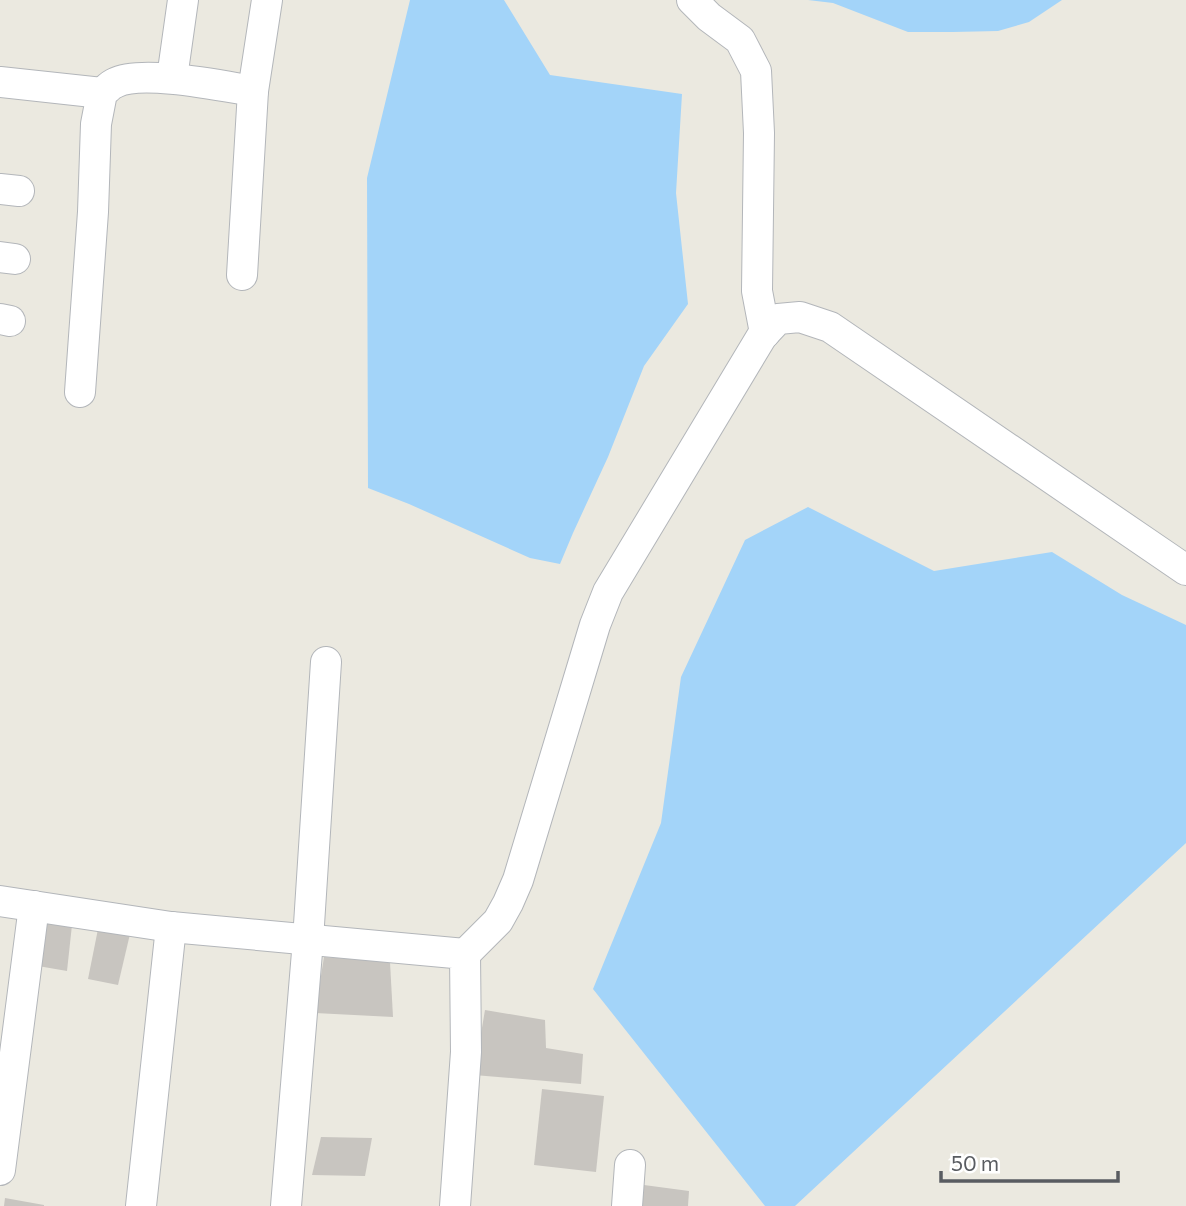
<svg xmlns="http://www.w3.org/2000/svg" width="1186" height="1206" font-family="Commissioner,sans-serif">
  <rect width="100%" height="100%" fill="#ebe9e0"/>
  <g fill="#a3d4f9">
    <polygon points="410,0 504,0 550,75 682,94 676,193 688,304 644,366 608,457 573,533 560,564 530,558 409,504 368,488 367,178"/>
    <polygon points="808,0 1062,0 1029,22 998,31 953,32 908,32 833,3"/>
    <polygon points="808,507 934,571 1052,552 1122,595 1186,625 1186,843 795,1206 765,1206 593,989 661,823 681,677 745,540"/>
  </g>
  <g fill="#c8c5c0">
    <polygon points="44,920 72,925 67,971 38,966"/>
    <polygon points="98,929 130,934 118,985 88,979"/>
    <polygon points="324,957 390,962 393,1017 315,1013"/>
    <polygon points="485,1010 545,1020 546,1048 583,1054 581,1084 474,1075"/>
    <polygon points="542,1089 604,1096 596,1172 534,1165"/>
    <polygon points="321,1137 372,1138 365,1176 312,1175"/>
    <polygon points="644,1185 689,1191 688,1206 642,1206"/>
    <polygon points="5,1198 44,1205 44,1206 4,1206"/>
  </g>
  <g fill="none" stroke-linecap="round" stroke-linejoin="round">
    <g stroke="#b3b6ba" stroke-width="32">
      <g id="minor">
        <polyline points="692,0 709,17 740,40 756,71 759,133 757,291 765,333"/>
        <polyline points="172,78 183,0"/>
        <polyline points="0,82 102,93"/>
        <polyline points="0,189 19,191"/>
        <polyline points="0,257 15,259"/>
        <polyline points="242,275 253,91"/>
        <polyline points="0,319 10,321"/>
        <path d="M80,392L93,212L96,124L102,93C106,90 110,85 115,83C141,69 222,86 253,91L267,0"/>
        <polyline points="0,901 171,927 465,954 466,1052 455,1206"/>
        <polyline points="465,954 498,921 508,903 518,880 595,625 608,592 762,336 778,319 800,317 830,327 1186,570"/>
        <polyline points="0,1170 34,906"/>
        <polyline points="141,1206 171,927"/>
        <polyline points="286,1206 308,940 326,662"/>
        <polyline points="627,1206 630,1165"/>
      </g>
    </g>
    <use href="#minor" stroke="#fff" stroke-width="30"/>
  </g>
  <path d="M941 1171v10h177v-10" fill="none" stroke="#595c61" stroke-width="3.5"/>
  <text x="951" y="1171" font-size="21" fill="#595c61" stroke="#ffffff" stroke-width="5" paint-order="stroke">50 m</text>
</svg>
